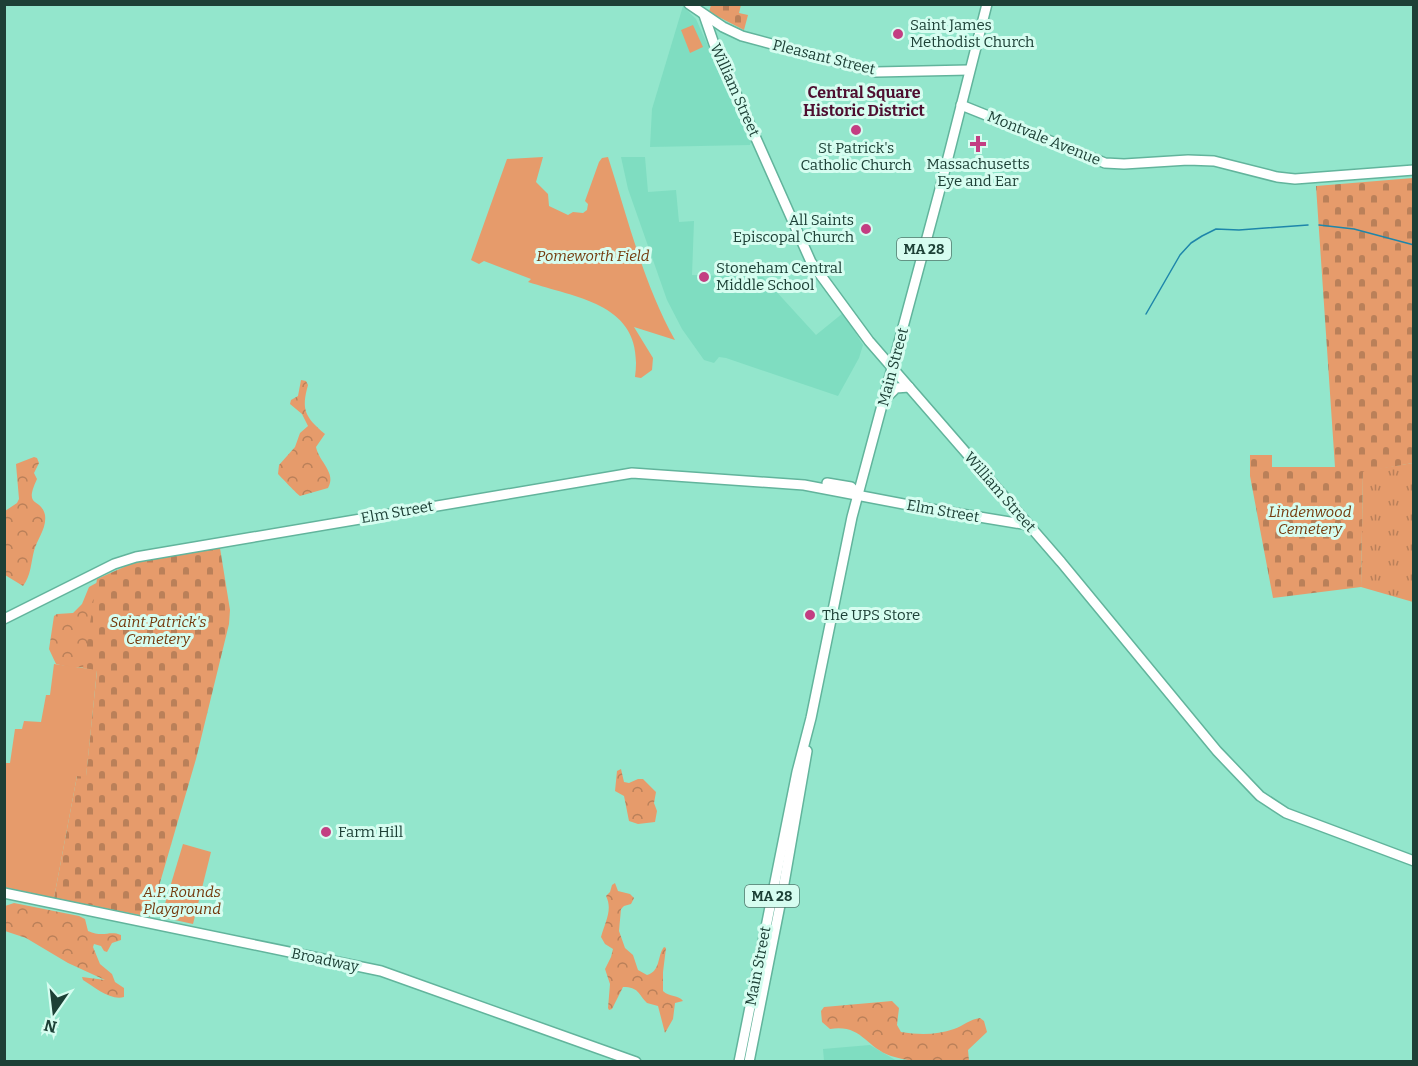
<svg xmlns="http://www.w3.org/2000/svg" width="1418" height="1066" font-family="Bitter,serif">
  <defs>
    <pattern id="grass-tufts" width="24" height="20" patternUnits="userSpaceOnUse" patternTransform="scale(1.5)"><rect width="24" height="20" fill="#e69b6b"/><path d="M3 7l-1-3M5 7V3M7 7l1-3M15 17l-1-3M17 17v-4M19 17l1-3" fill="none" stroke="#ba8059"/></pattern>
    <pattern id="forest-crowns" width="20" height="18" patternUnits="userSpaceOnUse" patternTransform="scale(1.5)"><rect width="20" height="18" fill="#e69b6b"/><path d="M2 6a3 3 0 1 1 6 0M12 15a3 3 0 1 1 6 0" fill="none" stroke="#ba8059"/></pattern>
    <pattern id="cemetery-stones" width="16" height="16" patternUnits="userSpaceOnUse" patternTransform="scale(1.5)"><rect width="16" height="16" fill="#e69b6b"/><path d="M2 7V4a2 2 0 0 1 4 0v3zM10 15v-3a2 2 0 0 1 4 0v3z" fill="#ba8059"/></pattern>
  </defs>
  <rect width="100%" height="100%" fill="#93e6cc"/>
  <g fill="#7fddc1">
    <polygon points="683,6 696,19 751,142 750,145 650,147 652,109"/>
    <polygon points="621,157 645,157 648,192 676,190 679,222 694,221 692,275 763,277 816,335 843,313 863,345 859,358 838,396 726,358 719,357 714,363 704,360 682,329 667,300 628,189"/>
    <polygon points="870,1045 897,1061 824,1061 823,1049"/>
  </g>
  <polygon fill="url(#grass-tufts)" points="1413,463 1413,602 1361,587 1363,471"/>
  <g fill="url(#forest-crowns)">
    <path d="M301,380L306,381L308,385C301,410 305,417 325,434L316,447C319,462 337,473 328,488L300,496C298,495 280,476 278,474L279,465L295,447L300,433L308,426L302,414L290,404L291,400L298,396Z"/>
    <path d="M34,457L37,458L39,463L34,473L37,479C23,509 41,497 45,515C47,528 37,539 34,551C31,562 31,576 23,586L5,575V511L17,503L19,499L16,464Z"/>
    <polygon points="129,565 93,668 69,667 56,664 49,649 54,616 57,614 73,613 82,604 89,587"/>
    <polygon points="621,769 624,782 629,783 638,779 643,779 656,792 654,803 657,811 655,822 638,824 629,821 624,796 615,791 617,771"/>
    <path d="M615,883L618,891L630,894L634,898L631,904L624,906L621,909L619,931L625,948L633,955L638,970L647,975C661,971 657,956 664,947L666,948L663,972V991C669,997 679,995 683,1001L675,1003L673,1019L665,1033L658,1006L647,1003C638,994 639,987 623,987L612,1009L609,1010L608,1008L610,984L605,969L611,957L613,949L605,944L601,937C605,922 613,910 606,896L610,892L612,885Z"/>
    <path d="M14,903L79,916L85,919L88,931C104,938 109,930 121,935V940L112,943L107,952L104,951L101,946L94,944L93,947L100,964L112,974L115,982L124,988V997C111,1001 94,987 83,980L82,977L105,980L68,963L26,938L5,931V906Z"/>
    <path d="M892,1001L899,1008L897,1025L901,1032C919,1035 937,1035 954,1029C963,1026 970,1019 980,1018L984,1021L987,1032L968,1050L969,1061C943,1062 916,1064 891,1056C865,1047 862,1024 830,1029L822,1022L821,1011L824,1007Z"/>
  </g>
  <g fill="url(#cemetery-stones)">
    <polygon points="711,5 741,5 739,13 748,15 744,30 709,12"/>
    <polygon points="1413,178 1413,463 1363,472 1361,587 1273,598 1250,476 1250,455 1272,455 1272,467 1335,467 1316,186"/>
    <polygon points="220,548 230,610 229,624 196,759 150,917 54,898 77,776 86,776 97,671 83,668 97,579 133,563"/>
  </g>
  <g fill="#e69b6b">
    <polygon points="693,25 703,47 690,53 681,30"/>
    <path d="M543,157L536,182L548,194L549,206L568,215L573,212L583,213L587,210L588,204L585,201L599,162L602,158L608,157C628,219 643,283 675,340L634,327L653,358L652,370L641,378L635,377C645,304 580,299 528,282L531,279L484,261L479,264L471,260L507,159Z"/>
    <polygon points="54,664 97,670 86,777 77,776 54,898 4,887 5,763 10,763 15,729 22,729 24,721 41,722 46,695 50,695"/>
    <polygon points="183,844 211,852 193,924 161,917"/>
  </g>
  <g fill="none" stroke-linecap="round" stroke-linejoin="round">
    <g stroke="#1e86aa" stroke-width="1.5">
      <polyline points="1319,225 1354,229 1414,245"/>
      <polyline points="1146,314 1180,255 1191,243 1202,236 1216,229 1239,230 1308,225"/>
    </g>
    <g stroke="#62b49c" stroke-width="12">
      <g id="major">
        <polyline points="689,4 723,27 742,36 876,72 969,70"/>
        <polyline points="704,15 714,44 811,262 869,341 1061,562 1217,751 1260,796 1286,813 1414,861"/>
        <polyline points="961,105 1105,163 1124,164 1188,160 1214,161 1277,177 1295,179 1414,170"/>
        <polyline points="886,398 896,388 909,387"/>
        <polyline points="827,483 851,487 856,492"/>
        <polyline points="4,619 114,564 136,557 632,473 804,485 919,507 1028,525"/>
        <polyline points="4,893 381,971 636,1062"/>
        <polyline points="739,1062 797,772 811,718 852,517 939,193 987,4"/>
        <polyline points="749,1062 782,895 807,751"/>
      </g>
    </g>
    <use href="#major" stroke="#fff" stroke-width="9"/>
  </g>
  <g fill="#c33e82" stroke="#d6fdf0" stroke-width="2">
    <circle cx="898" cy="34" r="6"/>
    <circle cx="856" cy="130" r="6"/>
    <path d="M975 135h6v6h6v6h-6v6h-6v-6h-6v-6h6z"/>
    <circle cx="866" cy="229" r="6"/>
    <circle cx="704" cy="277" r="6"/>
    <circle cx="810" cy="615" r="6"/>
    <circle cx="326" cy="832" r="6"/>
  </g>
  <g text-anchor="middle" stroke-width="6" stroke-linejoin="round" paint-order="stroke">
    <g fill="#d6fdf0" stroke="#54796e" stroke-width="1.5">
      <rect x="897" y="238" width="54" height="22" rx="4.5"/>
      <rect x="745" y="885" width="54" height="22" rx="4.5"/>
    </g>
    <g font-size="14" font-weight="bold" fill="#1d4036">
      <text x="924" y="254">MA 28</text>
      <text x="772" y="901">MA 28</text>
    </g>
    <g font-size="15" fill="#1d4036" stroke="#d6fdf0" text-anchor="start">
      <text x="910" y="30">Saint James<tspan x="910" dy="17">Methodist Church</tspan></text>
      <text x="856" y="153" text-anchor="middle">St Patrick's<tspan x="856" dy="17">Catholic Church</tspan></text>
      <text x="978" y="169" text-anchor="middle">Massachusetts<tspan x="978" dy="17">Eye and Ear</tspan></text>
      <text x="854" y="225" text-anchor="end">All Saints<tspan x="854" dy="17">Episcopal Church</tspan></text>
      <text x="716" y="273">Stoneham Central<tspan x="716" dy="17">Middle School</tspan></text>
      <text x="822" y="620">The UPS Store</text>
      <text x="338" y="837">Farm Hill</text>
    </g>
    <g font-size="15" fill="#1d4036" stroke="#d6fdf0">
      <text transform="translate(824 57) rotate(14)" y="5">Pleasant Street</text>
      <text transform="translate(735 90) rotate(66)" y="5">William Street</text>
      <text transform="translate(1044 138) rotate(22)" y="5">Montvale Avenue</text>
      <text transform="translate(893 367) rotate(-75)" y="5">Main Street</text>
      <text transform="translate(1000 492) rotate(49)" y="5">William Street</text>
      <text transform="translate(943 511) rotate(10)" y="5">Elm Street</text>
      <text transform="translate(397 512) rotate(-10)" y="5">Elm Street</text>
      <text transform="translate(325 960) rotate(12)" y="5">Broadway</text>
      <text transform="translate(758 966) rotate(-79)" y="5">Main Street</text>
    </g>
    <g font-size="15" font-style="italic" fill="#743a0d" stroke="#d6fdf0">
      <text x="593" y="261">Pomeworth Field</text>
      <text x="1310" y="517">Lindenwood<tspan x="1310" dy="17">Cemetery</tspan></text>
      <text x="158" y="627">Saint Patrick's<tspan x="158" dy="17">Cemetery</tspan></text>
      <text x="182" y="897">A.P. Rounds<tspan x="182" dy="17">Playground</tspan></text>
    </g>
    <g font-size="16" font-weight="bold" fill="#4e0e30" stroke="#d6fdf0">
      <text x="864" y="98">Central Square<tspan x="864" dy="18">Historic District</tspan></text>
    </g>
  </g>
  <rect width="1418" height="1066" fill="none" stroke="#1d4036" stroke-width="12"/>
  <g transform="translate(54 1012) rotate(194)" stroke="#d6fdf0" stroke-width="4.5" paint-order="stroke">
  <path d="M0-4.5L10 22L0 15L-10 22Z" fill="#1d4036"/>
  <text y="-9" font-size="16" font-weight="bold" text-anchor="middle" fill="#1d4036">N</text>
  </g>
</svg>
